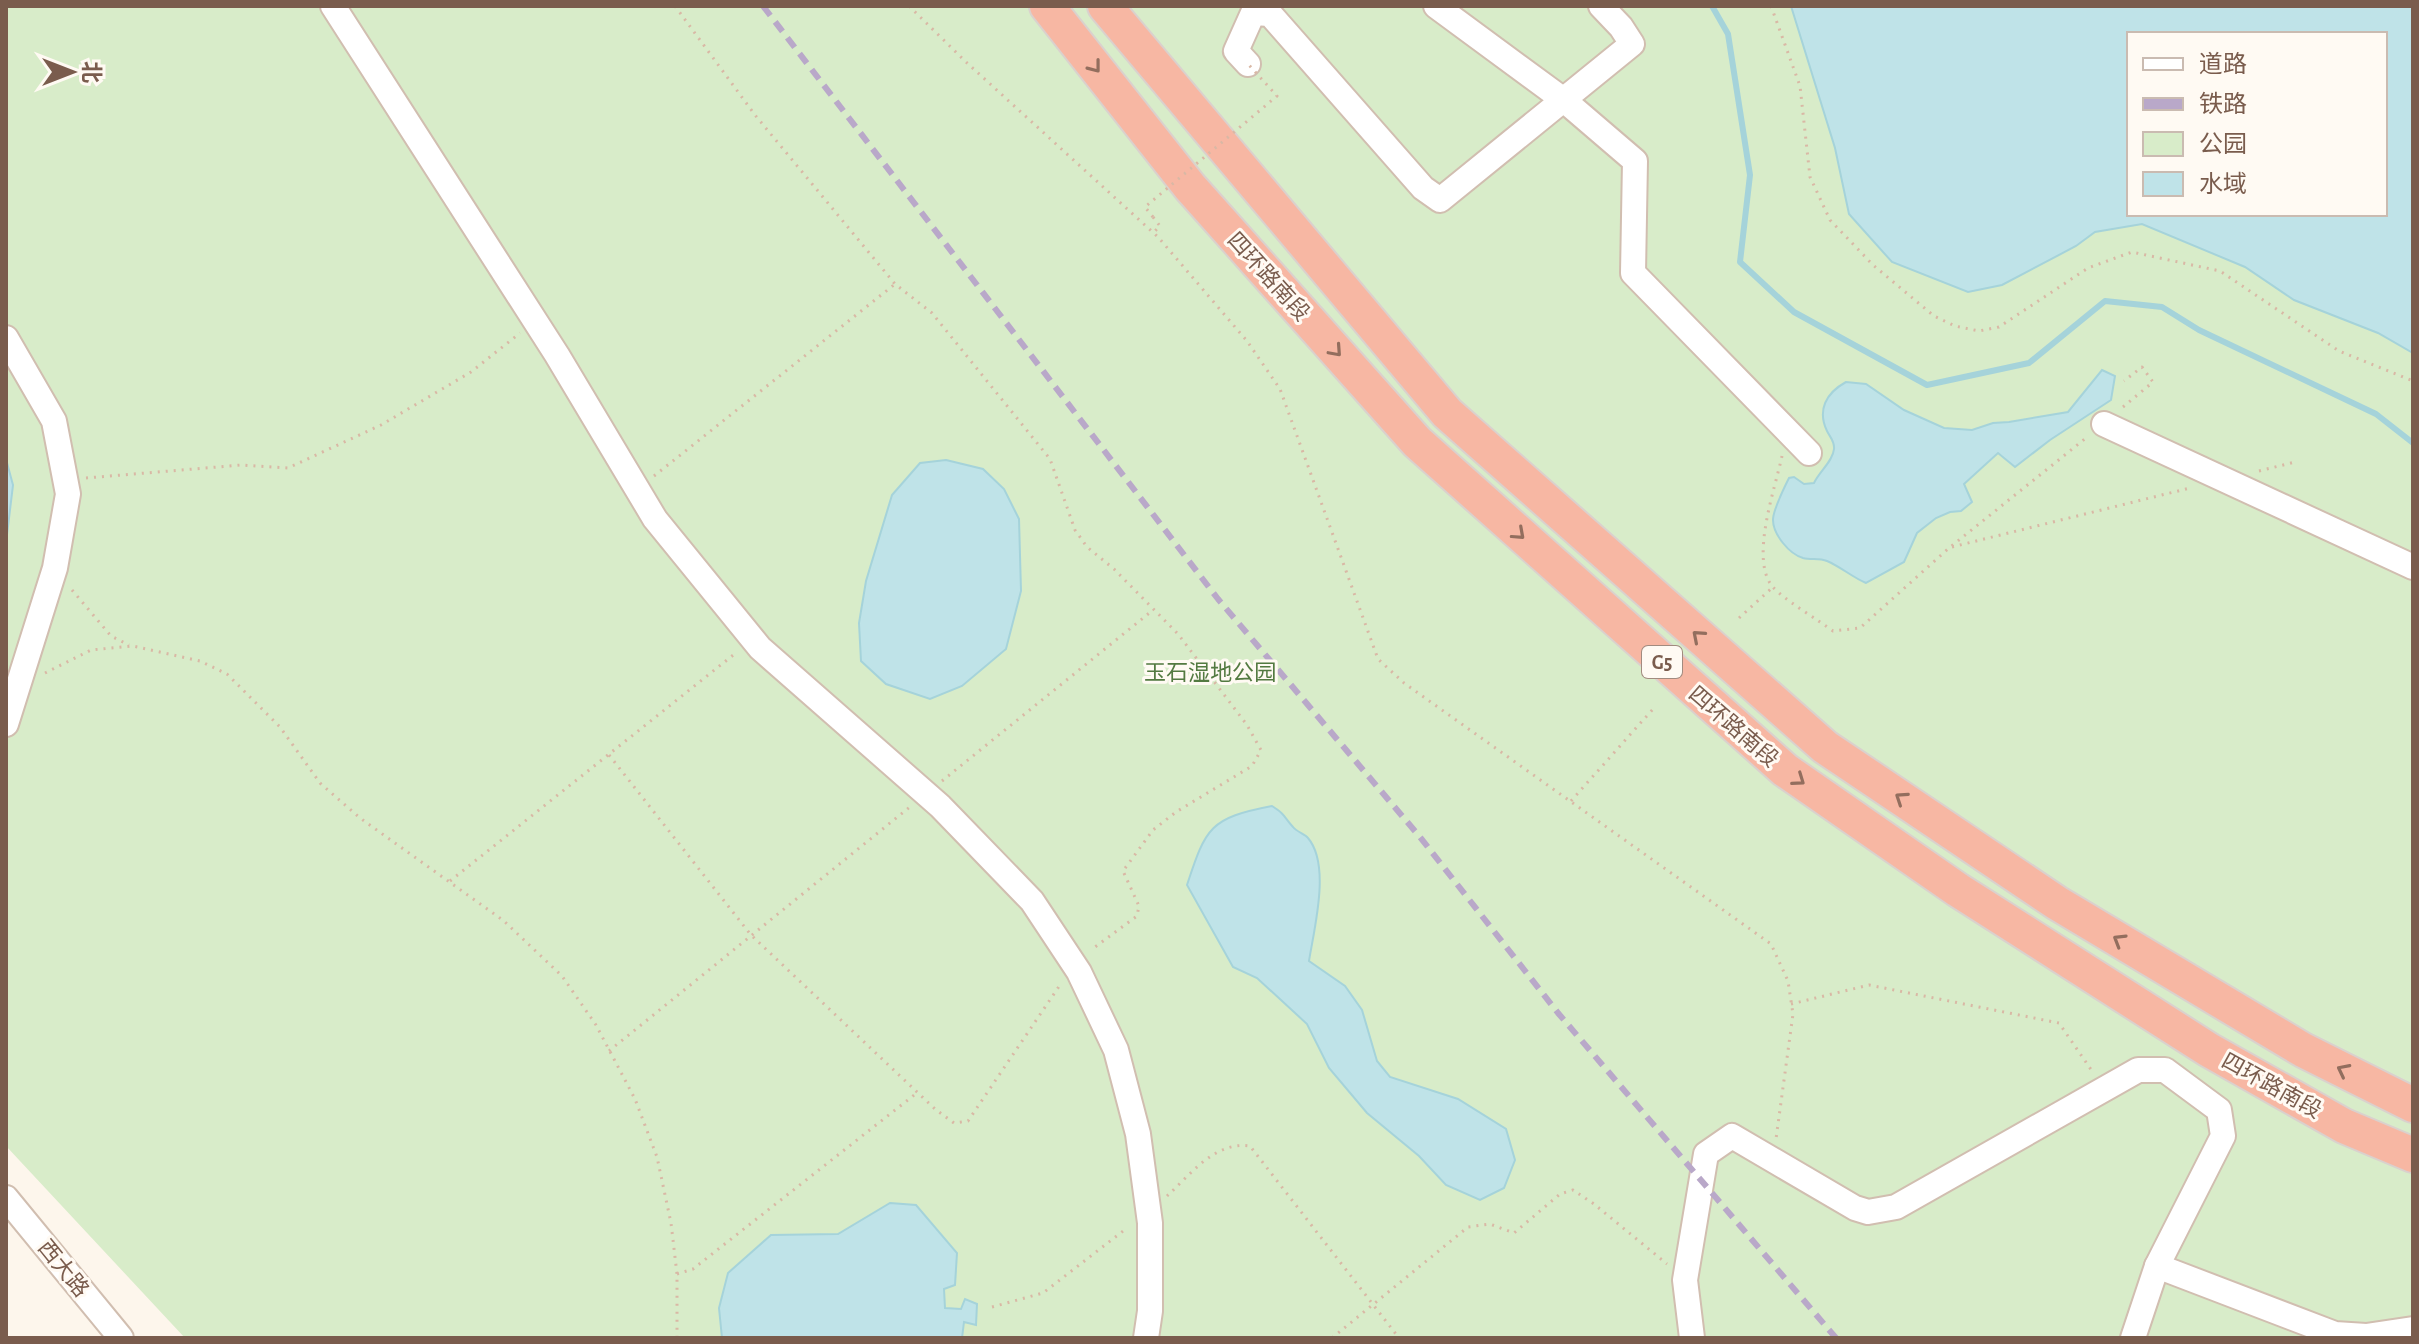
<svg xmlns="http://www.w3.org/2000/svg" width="2419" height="1344" font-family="'Alegreya Sans','Noto Sans SC',sans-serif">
  <rect width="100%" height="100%" fill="#fdf6ec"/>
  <path fill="#d8ecc9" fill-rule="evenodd" d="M6,6H2413V1338H185L6,1146ZM2129,34H2385V214H2129Z"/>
  <g fill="#bfe3e8" stroke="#a5d3da" stroke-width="2" fill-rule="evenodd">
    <path d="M1791,6H2413V353L2378,333L2294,300L2245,267L2142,224L2095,232L2076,246L2002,285L1968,292L1892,262L1849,214L1835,148ZM2129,34H2385V214H2129Z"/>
    <path d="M2102,370L2115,376L2111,400L2050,440L2015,467L1998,453L1964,484L1972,502L1961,511L1950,512L1936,518L1917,533L1904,562L1866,583C1852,577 1841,567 1827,561C1819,558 1811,560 1803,558C1789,554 1773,534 1773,520C1773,510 1784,488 1789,478L1794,477L1804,484L1814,483C1819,472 1833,461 1834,449C1835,442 1830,437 1827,431C1817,410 1826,393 1846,382L1866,384L1904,410L1944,428L1972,430L1993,423L2009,422L2068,412Z"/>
    <polygon points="6,459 13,485 6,543"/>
    <polygon points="946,460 983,469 1004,489 1019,519 1021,591 1006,649 962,686 930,699 886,684 861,661 859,623 866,581 892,495 920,463"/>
    <path d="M1272,806C1286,815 1283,816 1293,827C1297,832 1305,834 1308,838C1331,865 1314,929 1309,961L1345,986L1362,1010L1377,1061L1390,1077L1458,1099L1506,1129L1515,1160L1504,1188L1480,1200L1446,1185L1419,1156L1367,1113L1329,1068L1307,1024L1257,978L1233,967L1187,885C1206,827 1210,818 1272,806Z"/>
    <polygon points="890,1203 916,1205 957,1253 955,1285 944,1289 945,1308 961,1309 965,1299 977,1304 976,1325 964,1322 962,1338 722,1338 719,1308 728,1273 771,1235 838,1234"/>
  </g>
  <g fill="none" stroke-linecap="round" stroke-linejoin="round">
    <polyline stroke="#a5d3da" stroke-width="6" points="1712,6 1728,34 1750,175 1740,262 1794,312 1927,385 2029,363 2105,301 2162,307 2199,330 2376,414 2413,443"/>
    <g stroke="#d1beb0" stroke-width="28">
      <g id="minor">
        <polyline points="333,6 557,355 655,519 760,648 940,806 1032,901 1079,972 1116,1050 1138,1134 1150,1223 1150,1311 1146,1338"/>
        <polyline points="1436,6 1565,101 1635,161 1633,273 1809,453"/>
        <polyline points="1248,64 1236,51 1253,13 1270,14 1423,188 1440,200 1632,44 1621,27 1601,6"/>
        <polyline points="6,338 54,421 68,494 55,568 6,724"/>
        <polyline points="2104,424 2413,567"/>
        <polyline points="6,1198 121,1338"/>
        <polyline points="2157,1266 2335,1334 2366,1336 2413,1329"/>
        <polyline points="1692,1338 1685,1280 1706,1154 1732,1136 1855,1208 1868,1212 1896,1207 2138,1070 2165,1070 2219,1110 2223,1136 2157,1266 2133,1338"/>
      </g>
    </g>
    <g stroke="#dad1cd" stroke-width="38">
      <g id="highway">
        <polyline points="1047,6 1190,187 1417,442 1785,770 1958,890 2209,1050 2344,1126 2413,1155"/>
        <polyline points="1105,6 1447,413 1825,747 2057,903 2303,1050 2413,1105"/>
      </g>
    </g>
    <g stroke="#d9b8a5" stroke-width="3" stroke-dasharray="2 6" stroke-linecap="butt">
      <polyline points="675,6 755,115 895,284 932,313 1050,459 1075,530 1087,547 1114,569 1178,634 1247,725 1261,750 1252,766 1176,812 1153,830 1123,871 1139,906 1137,916 1091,950"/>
      <polyline points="909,6 966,62 1158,237 1247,341 1280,389 1378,659 1404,683 1771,944 1788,981 1793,1014 1776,1139"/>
      <polyline points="1771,6 1800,86 1810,177 1830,220 1873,265 1934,316 1955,326 1979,331 1999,327 2088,268 2132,252 2220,271 2339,351 2413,381"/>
      <polyline points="1153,217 1160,226 1154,232"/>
      <polyline points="2123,407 2153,382 2142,367 2124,381"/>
      <path d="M1782,456C1775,489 1750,558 1772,586C1784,600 1817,619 1833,631L1860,628L1949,548L2086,438"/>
      <polyline points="2259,471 2295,462"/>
      <polyline points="654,476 895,284"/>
      <polyline points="86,478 241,465 288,468 381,425 471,372 520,333"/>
      <polyline points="1952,547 2190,488"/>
      <polyline points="72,590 111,636 129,645"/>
      <polyline points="1739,618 1773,587"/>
      <polyline points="45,673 91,650 133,646 200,661 227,674 280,727 320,783 360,818 504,921 562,976 596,1025 635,1099 657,1157 671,1223 677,1274 677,1338"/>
      <polyline points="609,755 751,935 935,1109 954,1123 968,1121 1060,985"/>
      <polyline points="942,781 1153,610"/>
      <polyline points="1571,801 1653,709"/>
      <polyline points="450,881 737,652"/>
      <polyline points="1791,1004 1869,985 2059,1023 2092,1071"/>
      <polyline points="609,1051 911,806"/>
      <path d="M1167,1196C1191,1174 1215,1141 1250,1146L1399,1338"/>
      <polyline points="677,1274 693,1269 918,1092"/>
      <polyline points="992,1307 1043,1293 1127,1228"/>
      <polyline points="1332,1338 1468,1227 1490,1224 1514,1233 1560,1194 1573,1190 1594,1204 1667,1264"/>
    </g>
    <use href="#minor" stroke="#fff" stroke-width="24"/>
    <use href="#highway" stroke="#f7b7a3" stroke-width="34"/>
    <polyline stroke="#b9a8c9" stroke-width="6" stroke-dasharray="12 8" stroke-linecap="butt" points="763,6 1218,599 1420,837 1558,1013 1836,1338"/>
    <polyline stroke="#d9b8a5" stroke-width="3" stroke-dasharray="2 6" stroke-linecap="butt" points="1153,217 1145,207 1277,96 1248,64"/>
  </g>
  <defs><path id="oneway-chevron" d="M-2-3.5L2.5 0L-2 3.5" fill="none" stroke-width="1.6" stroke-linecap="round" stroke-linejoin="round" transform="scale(2)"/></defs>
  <g stroke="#936e5e">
    <use href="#oneway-chevron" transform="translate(1095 67) rotate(52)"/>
    <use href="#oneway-chevron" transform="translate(1336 351) rotate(48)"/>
    <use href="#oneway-chevron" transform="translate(1519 534) rotate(42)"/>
    <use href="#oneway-chevron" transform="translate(1698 636) rotate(-139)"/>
    <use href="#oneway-chevron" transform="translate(1799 780) rotate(35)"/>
    <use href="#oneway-chevron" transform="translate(1901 798) rotate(-146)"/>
    <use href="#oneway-chevron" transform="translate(2119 940) rotate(-149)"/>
    <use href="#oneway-chevron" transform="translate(2343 1070) rotate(-153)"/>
  </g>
  <g text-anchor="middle" stroke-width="6" stroke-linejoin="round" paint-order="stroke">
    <rect fill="#fffaf3" stroke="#a28b7f" stroke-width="2" x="1642" y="646" width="40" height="32" rx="6"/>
    <g font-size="20" font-weight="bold" fill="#7a5c4d">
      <text x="1662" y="669">G5</text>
    </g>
    <g font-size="22" fill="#7a5c4d" stroke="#fffaf3">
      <text transform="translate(1269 276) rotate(48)" y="8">四环路南段</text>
      <text transform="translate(1734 726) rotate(41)" y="8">四环路南段</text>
      <text transform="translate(2272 1085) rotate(29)" y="8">四环路南段</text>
      <text transform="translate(64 1268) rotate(51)" y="8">西大路</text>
    </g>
    <g font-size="22" fill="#537a41" stroke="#fffaf3">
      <text x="1210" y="680">玉石湿地公园</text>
    </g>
  </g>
  <rect width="2419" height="1344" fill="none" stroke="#7a5c4d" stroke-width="16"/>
  <rect x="2127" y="32" width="260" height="184" fill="#fffaf3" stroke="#cabbb1" stroke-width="2"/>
  <rect x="2143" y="58" width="40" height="12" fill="#ffffff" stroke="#cabbb1" stroke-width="2"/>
  <text x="2199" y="72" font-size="24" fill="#7a5c4d">道路</text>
  <rect x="2143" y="98" width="40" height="12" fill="#b9a8c9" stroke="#cabbb1" stroke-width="2"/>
  <text x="2199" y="112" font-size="24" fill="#7a5c4d">铁路</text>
  <rect x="2143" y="132" width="40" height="24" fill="#d8ecc9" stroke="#cabbb1" stroke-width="2"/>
  <text x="2199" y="152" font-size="24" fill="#7a5c4d">公园</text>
  <rect x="2143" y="172" width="40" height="24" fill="#bfe3e8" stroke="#cabbb1" stroke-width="2"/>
  <text x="2199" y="192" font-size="24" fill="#7a5c4d">水域</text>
  <g transform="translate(72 72) rotate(90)" stroke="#fffaf3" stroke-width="6" paint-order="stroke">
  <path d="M0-6L14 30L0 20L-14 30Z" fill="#7a5c4d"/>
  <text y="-12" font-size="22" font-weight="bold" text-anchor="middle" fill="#7a5c4d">北</text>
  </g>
</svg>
